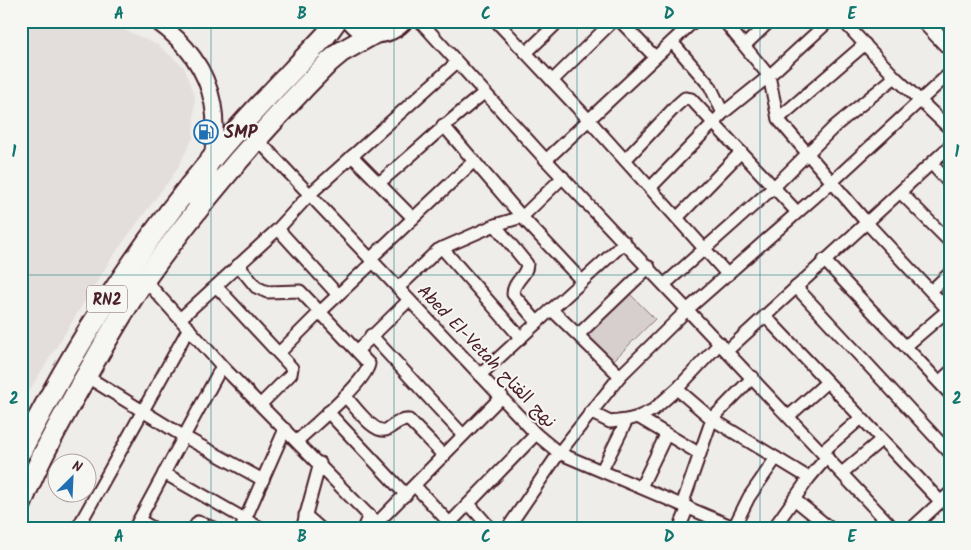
<svg xmlns="http://www.w3.org/2000/svg" width="971" height="550" font-family="Kalam,'Playpen Sans Arabic',sans-serif">
  <rect width="100%" height="100%" fill="#efedea"/>
  <filter id="ink" filterUnits="userSpaceOnUse"><feTurbulence type="fractalNoise" baseFrequency=".02" numOctaves="2"/><feDisplacementMap in="SourceGraphic" scale="10" xChannelSelector="R" yChannelSelector="G"/><feConvolveMatrix kernelMatrix="1 2 1 2 8 2 1 2 1" color-interpolation-filters="sRGB"/></filter>
  <g filter="url(#ink)">
    <polygon fill="#e3dedc" points="21,21 96,21 114,25 158,45 184,67 195,97 193,138 176,171 113,256 21,404"/>
    <polygon fill="#d7cfce" stroke="#90777c" points="627,291 655,319 611,363 583,335"/>
    <g fill="none" stroke-linecap="round" stroke-linejoin="round">
      <g stroke="#4a1f2b" stroke-width="15">
        <g id="street">
          <polyline points="420,21 546,160 894,529"/>
          <polyline points="496,21 588,119 728,275"/>
          <polyline points="620,21 655,57"/>
          <polyline points="724,21 769,76 829,21"/>
          <polyline points="843,21 895,77 950,129"/>
          <polyline points="672,42 710,86 723,113"/>
          <polyline points="745,45 770,21"/>
          <polyline points="526,53 559,21"/>
          <polyline points="552,81 613,21"/>
          <polyline points="778,119 865,44"/>
          <polyline points="443,125 522,217 581,280"/>
          <polyline points="258,140 536,434 559,453 738,529"/>
          <polyline points="352,156 413,218"/>
          <polyline points="546,160 694,21"/>
          <polyline points="625,160 677,105 685,98 691,99 796,211"/>
          <polyline points="932,164 950,184"/>
          <path d="M379,183C414,154 447,122 484,93"/>
          <polyline points="650,188 723,113 769,76 778,119 867,223 950,312"/>
          <polyline points="901,193 950,242"/>
          <polyline points="677,218 741,152"/>
          <path d="M495,225L527,264C527,276 513,281 513,294L537,322"/>
          <polyline points="278,229 338,295"/>
          <polyline points="442,248 521,338"/>
          <polyline points="370,259 474,161"/>
          <polyline points="824,260 950,394"/>
          <polyline points="238,265 256,287 267,292 300,291 320,312 373,262"/>
          <polyline points="145,280 222,366 382,529"/>
          <polyline points="665,284 774,187 835,126 895,77"/>
          <polyline points="216,286 292,368 291,374 261,404"/>
          <polyline points="796,287 950,453"/>
          <polyline points="398,288 438,250 495,225 522,217 563,177"/>
          <polyline points="931,291 950,273"/>
          <polyline points="551,309 620,376"/>
          <polyline points="765,316 941,502"/>
          <polyline points="181,318 278,229 310,194 456,63"/>
          <polyline points="371,335 463,435"/>
          <polyline points="578,335 649,267"/>
          <polyline points="720,343 677,389 712,419 809,478"/>
          <polyline points="906,346 948,310"/>
          <polyline points="358,350 409,300"/>
          <polyline points="728,350 950,146"/>
          <path d="M279,353L320,312L369,364C365,383 313,426 297,441"/>
          <polyline points="480,375 625,242"/>
          <polyline points="86,376 183,436 263,480"/>
          <polyline points="939,382 950,372"/>
          <path d="M345,396C354,405 375,437 388,429C395,424 401,419 409,420L444,456"/>
          <polyline points="328,412 406,495"/>
          <polyline points="590,412 610,422 627,420"/>
          <polyline points="789,416 827,382"/>
          <polyline points="638,417 653,410 677,389"/>
          <polyline points="822,452 860,419"/>
          <polyline points="602,470 627,420 638,417 700,454"/>
          <polyline points="164,473 262,529"/>
          <polyline points="842,473 881,440"/>
          <polyline points="415,486 455,529"/>
          <polyline points="641,487 666,435"/>
          <polyline points="794,499 831,529"/>
          <polyline points="469,504 491,529"/>
          <polyline points="682,505 712,419 753,377"/>
          <polyline points="305,515 321,529"/>
          <polyline points="139,520 155,529"/>
          <polyline points="377,523 502,396"/>
          <polyline points="450,523 536,434"/>
          <polyline points="734,527 749,497 776,458"/>
          <polyline points="77,529 189,328"/>
          <polyline points="134,529 222,366"/>
          <polyline points="193,529 198,522 216,529"/>
          <polyline points="241,529 285,429"/>
          <polyline points="302,529 320,463"/>
          <polyline points="363,529 369,515"/>
          <polyline points="507,529 559,453 620,376 688,309 833,181 950,73"/>
          <polyline points="679,529 688,507"/>
          <polyline points="773,529 809,478 827,457"/>
          <polyline points="911,529 950,493"/>
        </g>
      </g>
      <g stroke="#4a1f2b" stroke-width="19">
        <g id="secondary">
          <path d="M156,21C221,67 229,134 196,203"/>
          <polyline points="924,21 950,48"/>
        </g>
      </g>
      <g stroke="#4a1f2b" stroke-width="24">
        <g id="highway">
          <path d="M353,21C367,37 388,35 402,21"/>
          <path d="M21,451C74,347 136,249 211,160C247,116 288,76 326,35L336,21"/>
          <path d="M21,504C39,459 62,418 86,376C105,343 123,310 145,279C200,202 263,129 329,62L341,52L375,33"/>
        </g>
      </g>
      <use href="#street" stroke="#f6f6f2" stroke-width="11"/>
      <use href="#secondary" stroke="#f6f6f2" stroke-width="15"/>
      <use href="#highway" stroke="#f6f6f2" stroke-width="20"/>
    </g>
  </g>
  <path fill="none" stroke="#0f766e" stroke-width="1" stroke-opacity="0.55" d="M211,21V529M394,21V529M577,21V529M760,21V529M21,275H950"/>
  <defs>
    <g id="fuel-ring" transform="scale(1.25)"><circle r="9.5" fill="#f6f6f2" stroke="#1f6fb2" stroke-width="1.5"/><path d="M-5.5-6h7V0h2V4h1.3V-2.5L3-4.5l.8-.8L6-3V5H2.5V1h-1V6h-7ZM-4.2-4.7v3.2H.2V-4.7Z" fill="#1f6fb2"/></g>
  </defs>
  <g fill-rule="evenodd">
    <use href="#fuel-ring" x="206" y="132"/>
  </g>
  <g text-anchor="middle" stroke-width="4" stroke-linejoin="round" paint-order="stroke">
    <rect fill="#f6f6f2" stroke="#7e6067" stroke-width="1" x="87" y="285.5" width="40" height="27" rx="4"/>
    <g font-size="16" font-weight="bold" fill="#4a1f2b">
      <text x="107" y="305">RN2</text>
    </g>
    <g font-size="18" font-weight="bold" fill="#4a1f2b" stroke="#f6f6f2" text-anchor="start">
      <text x="224" y="138">SMP</text>
    </g>
    <g font-size="18" fill="#4a1f2b" stroke="#f6f6f2">
      <text transform="translate(487 356) rotate(46)" y="6">Abed El-Vetah نهج الفتاح</text>
    </g>
  </g>
  <rect width="971" height="550" fill="none" stroke="#f6f6f2" stroke-width="55"/>
  <g transform="translate(72 478) rotate(24)"><circle r="24" fill="#f6f6f2" stroke="#b1a0a2"/>
  <path d="M0-4L9 19L0 12L-9 19Z" fill="#1f6fb2"/>
  <text y="-8" font-size="14" font-weight="bold" text-anchor="middle" fill="#4a1f2b">N</text>
  </g>
  <rect x="28" y="28" width="916" height="494" fill="none" stroke="#0f766e" stroke-width="2"/>
  <g font-size="16" text-anchor="middle" font-weight="bold" fill="#0f766e">
    <text x="119" y="19">A</text>
    <text x="302" y="19">B</text>
    <text x="486" y="19">C</text>
    <text x="669" y="19">D</text>
    <text x="852" y="19">E</text>
    <text x="14" y="157">1</text>
    <text x="957" y="157">1</text>
    <text x="14" y="404">2</text>
    <text x="957" y="404">2</text>
    <text x="119" y="542">A</text>
    <text x="302" y="542">B</text>
    <text x="486" y="542">C</text>
    <text x="669" y="542">D</text>
    <text x="852" y="542">E</text>
  </g>
</svg>
